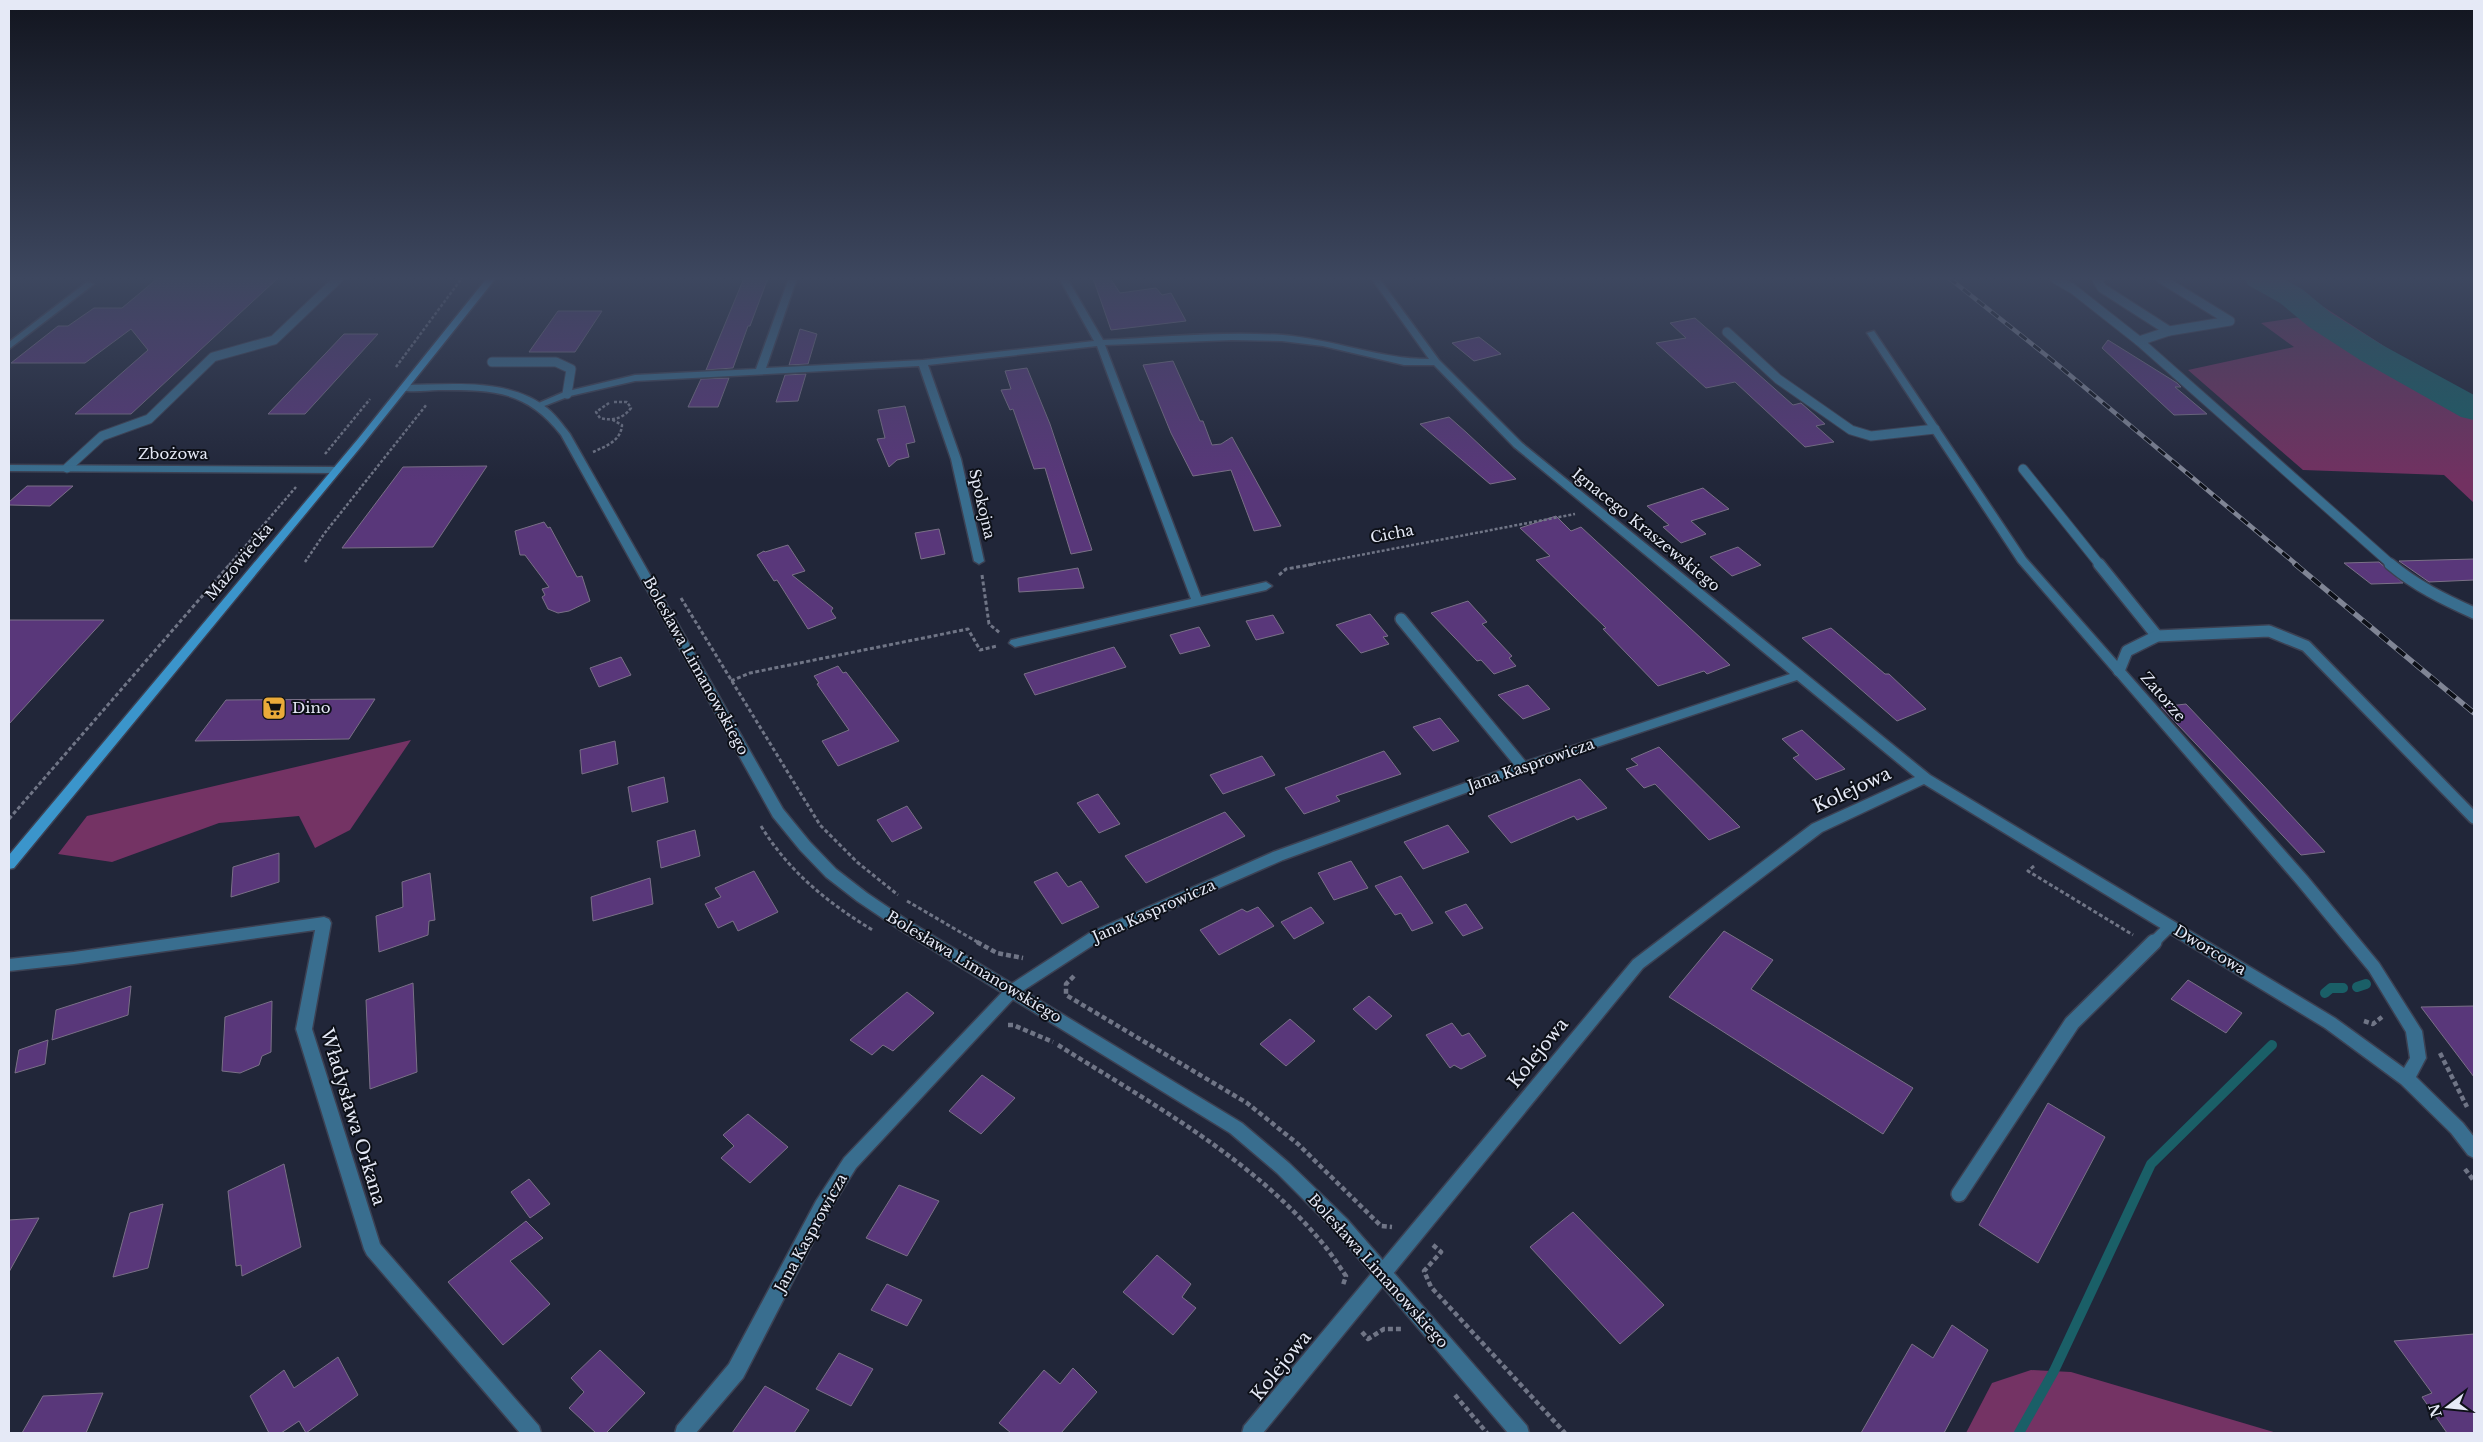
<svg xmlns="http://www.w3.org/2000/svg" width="2483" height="1442" font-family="'Libre Baskerville',serif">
  <rect width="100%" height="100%" fill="#212639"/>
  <polygon fill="#723161" points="2246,278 2279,278 2421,370 2474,396 2474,503 2444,475 2303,470 2188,370 2294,347 2261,323 2301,317"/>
  <g fill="#743364">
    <polygon points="411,740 350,830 315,848 299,816 219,823 112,862 58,854 87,816"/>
    <polygon points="2031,1370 2071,1372 2277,1433 1966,1433 1992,1383"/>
  </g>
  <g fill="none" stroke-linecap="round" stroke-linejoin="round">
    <g stroke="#1a5f67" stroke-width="10">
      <polyline points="2357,987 2366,984"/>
      <polyline points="2325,993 2331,988 2343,988"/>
      <polyline points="2019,1433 2054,1371 2151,1164 2272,1045"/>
    </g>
    <polygon fill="#1a5f67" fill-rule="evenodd" points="2244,278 2282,278 2302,289 2331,313 2384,346 2474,395 2474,420 2461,417 2360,360 2309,327 2280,303 2248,285"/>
  </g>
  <g fill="#59377a" stroke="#7a7087">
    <polygon points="158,278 278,278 131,414 75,414 148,350 131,329 85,363 11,363 58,326 68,326 94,308 122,308"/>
    <polygon points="744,278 768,278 750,326 748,326 733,368 706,370"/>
    <polygon points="1093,278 1110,278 1120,293 1156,288 1162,295 1171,293 1186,321 1111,330"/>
    <polygon points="558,311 602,311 575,352 529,352"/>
    <polygon points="1695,318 1793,405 1801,403 1825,424 1816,426 1834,442 1805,447 1735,382 1706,388 1656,343 1686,338 1670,323"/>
    <polygon points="800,329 817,334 808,364 789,365"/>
    <polygon points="344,334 378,334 305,414 268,414"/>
    <polygon points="1479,337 1501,354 1474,361 1452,343"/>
    <polygon points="2108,340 2177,383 2181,387 2175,387 2207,414 2174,415 2102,348"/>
    <polygon points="1173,361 1200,421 1203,421 1212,445 1221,444 1232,437 1281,526 1254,531 1231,470 1193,476 1171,433 1143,365"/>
    <polygon points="1027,368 1050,424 1092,550 1071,554 1045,468 1034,469 1013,409 1010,410 1001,390 1011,389 1005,371"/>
    <polygon points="806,374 798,401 776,402 785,375"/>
    <polygon points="729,378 718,407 688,407 701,379"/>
    <polygon points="905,406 915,442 906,444 909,457 897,460 889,467 877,439 885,438 878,410"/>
    <polygon points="1449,417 1467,433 1516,479 1490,484 1420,424"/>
    <polygon points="487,466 433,547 342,548 403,467"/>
    <polygon points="27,486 73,486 50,506 9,505 9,502"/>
    <polygon points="1703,488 1729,509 1691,521 1706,534 1681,543 1663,527 1669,525 1647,506"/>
    <polygon points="1556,516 1571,531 1581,527 1730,665 1707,674 1704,671 1658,686 1603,629 1606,628 1536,560 1550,556 1520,528"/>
    <polygon points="544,522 548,528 550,527 577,577 582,576 590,601 569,611 558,613 548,609 542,597 545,595 542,589 549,587 525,555 520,555 515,531"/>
    <polygon points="939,529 945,554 921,559 915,533"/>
    <polygon points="788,545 805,571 792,575 833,608 831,611 836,618 808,629 777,580 774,581 757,555 764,551 765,552"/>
    <polygon points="1738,547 1761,565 1732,576 1710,557"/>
    <polygon points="2474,559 2474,580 2429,582 2399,561"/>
    <polygon points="2379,562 2403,583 2371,584 2344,563"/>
    <polygon points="1078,568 1084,588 1019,592 1018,578"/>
    <polygon points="1468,601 1487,622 1482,624 1512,656 1509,658 1516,666 1494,674 1481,660 1477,661 1431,613"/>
    <polygon points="1370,614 1388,636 1383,637 1389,644 1361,653 1336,625"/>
    <polygon points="1273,615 1284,633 1256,640 1246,621"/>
    <polygon points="9,620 104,620 9,724"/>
    <polygon points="1199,627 1210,646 1180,654 1170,635"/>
    <polygon points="1831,628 1885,674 1889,674 1926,709 1897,721 1802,638"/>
    <polygon points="1114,647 1126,667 1035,695 1024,674"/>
    <polygon points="621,657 631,675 599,687 590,668"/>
    <polygon points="838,666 843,673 846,672 899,741 838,766 822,741 849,730 817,684 819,683 814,676"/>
    <polygon points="1528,685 1550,709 1523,719 1498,695"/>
    <polygon points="375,699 349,739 195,741 226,700"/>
    <polygon points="2186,704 2262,784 2325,852 2301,855 2161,707"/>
    <polygon points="1440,718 1459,741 1433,751 1413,727"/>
    <polygon points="1802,730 1845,769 1816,780 1793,758 1799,755 1782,739"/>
    <polygon points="615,741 618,764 582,774 580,750"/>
    <polygon points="1659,747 1740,827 1709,840 1655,784 1644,788 1626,769 1638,765 1631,759"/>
    <polygon points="1384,751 1401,774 1336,796 1340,801 1304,814 1285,788"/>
    <polygon points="1262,756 1275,775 1223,794 1210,775"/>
    <polygon points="664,777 668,802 632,812 628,787"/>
    <polygon points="1580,779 1607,808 1577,820 1574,816 1511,843 1488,816"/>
    <polygon points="1098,794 1120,824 1099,833 1077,803"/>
    <polygon points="907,806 922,828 892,842 877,820"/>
    <polygon points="1225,812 1245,836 1146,883 1125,856"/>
    <polygon points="1448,825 1469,852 1423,869 1404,842"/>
    <polygon points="695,830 700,856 661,868 657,841"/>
    <polygon points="279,853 279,882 231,897 233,867"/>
    <polygon points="1351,861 1368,888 1334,900 1318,873"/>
    <polygon points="754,871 778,912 738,931 733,921 718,928 705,904 721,897 715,888"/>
    <polygon points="1057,872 1068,887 1081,881 1099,907 1062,924 1034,882"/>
    <polygon points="430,873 435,920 429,921 428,935 379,952 376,916 403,907 402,882"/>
    <polygon points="1401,876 1433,923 1412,931 1401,913 1395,915 1375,886"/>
    <polygon points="650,878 653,904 593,921 591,897"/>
    <polygon points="1466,904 1483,928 1463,936 1445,912"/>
    <polygon points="1258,907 1274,926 1219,955 1200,930 1242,909 1247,912"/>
    <polygon points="1311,907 1324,923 1294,939 1281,922"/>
    <polygon points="1724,931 1773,960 1751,989 1913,1088 1883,1134 1669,997"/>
    <polygon points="2188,980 2242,1013 2226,1033 2171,999"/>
    <polygon points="413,983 417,1072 370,1089 366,1000"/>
    <polygon points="131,986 128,1015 52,1040 56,1010"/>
    <polygon points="907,992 934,1013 893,1051 883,1045 872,1055 850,1040"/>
    <polygon points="1369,996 1392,1016 1376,1030 1353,1009"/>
    <polygon points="272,1001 271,1052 262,1056 259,1065 240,1073 222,1071 225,1017"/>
    <polygon points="2474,1006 2474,1077 2421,1007"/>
    <polygon points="1290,1019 1315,1041 1286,1066 1260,1044"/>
    <polygon points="1452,1023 1462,1036 1469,1033 1486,1056 1461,1069 1454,1065 1450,1068 1426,1035"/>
    <polygon points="48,1040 45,1064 15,1073 19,1050"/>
    <polygon points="982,1075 1015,1098 981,1134 949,1111"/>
    <polygon points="2048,1103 2105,1137 2038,1263 1979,1225"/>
    <polygon points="748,1114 788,1147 750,1183 721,1158 734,1146 723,1135"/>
    <polygon points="284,1164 301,1247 242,1276 241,1265 236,1266 228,1191"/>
    <polygon points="529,1179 550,1204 530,1218 511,1192"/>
    <polygon points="899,1185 939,1201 907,1256 866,1238"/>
    <polygon points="163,1204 148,1268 113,1277 130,1213"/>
    <polygon points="1573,1212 1664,1305 1620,1344 1530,1247"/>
    <polygon points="39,1218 9,1272 9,1220"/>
    <polygon points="526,1221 543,1238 510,1261 550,1304 503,1345 448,1282"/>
    <polygon points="1157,1255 1191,1284 1182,1297 1196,1308 1173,1335 1123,1292"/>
    <polygon points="887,1284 922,1300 907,1326 871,1310"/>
    <polygon points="1952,1325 1988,1350 1944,1433 1861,1433 1912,1344 1933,1358"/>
    <polygon points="2474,1334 2474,1433 2447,1433 2422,1397 2432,1393 2394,1341"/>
    <polygon points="600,1350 645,1393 606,1433 596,1433 569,1408 584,1392 571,1378"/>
    <polygon points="839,1353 873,1369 851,1406 816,1389"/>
    <polygon points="338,1357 358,1395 306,1433 299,1421 281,1433 269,1433 250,1396 284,1370 294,1388"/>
    <polygon points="1073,1368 1097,1392 1061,1433 1011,1433 999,1423 1044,1370 1060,1384"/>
    <polygon points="765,1386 809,1410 794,1433 732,1433"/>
    <polygon points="103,1393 86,1433 22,1433 43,1396"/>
  </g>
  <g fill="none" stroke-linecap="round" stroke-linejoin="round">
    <g stroke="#3c4153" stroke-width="11">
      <g id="service-far2">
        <polyline points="2054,278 2073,289 2139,341 2392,565"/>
        <polyline points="2100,278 2097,280 2102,288 2169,331"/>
        <polyline points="1727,332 1778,379 1851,430 1871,436 1935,429"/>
        <polyline points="2139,341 2169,331 2230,321 2160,278"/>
        <polyline points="492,362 556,362 571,369 567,394"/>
        <polyline points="67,468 102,436 149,419 213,357 274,340 339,278"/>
        <polyline points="2023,469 2100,565"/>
      </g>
    </g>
    <g stroke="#3c4153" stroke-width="14">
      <g id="service-far1">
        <polyline points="2099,564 2157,636"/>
        <path d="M2390,564C2416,586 2443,599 2474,613"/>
        <polyline points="1401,619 1523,767"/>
        <polyline points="2119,671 2127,651 2157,636 2269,631 2306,646 2474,818"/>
        <polyline points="2153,943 2170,926"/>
      </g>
    </g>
    <g stroke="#3c4153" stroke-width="18">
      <polyline id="service" points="1959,1194 2072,1023 2154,942"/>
    </g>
    <g stroke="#3c4153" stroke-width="3">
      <g id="minor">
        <path d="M789,278H797L766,368L923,360L1094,341L1059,278H1067L1103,340C1162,337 1223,331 1283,335C1332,339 1380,359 1429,359L1371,278H1379L1439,360L1522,443L1930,775L2335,1018L2404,1068L2410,1058L2406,1032L2369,971L2297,884L2018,562L1867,333L1874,331L2026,558L2307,876L2379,963L2422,1031L2426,1058L2416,1077L2463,1123L2474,1137V1158L2468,1155L2451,1133L2401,1084L2325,1028L1924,784L1822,832L1643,968L1263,1433H1242L1244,1426L1633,960L1812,824L1915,777L1797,680L1528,770L1283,860L1101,940L1018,994L856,1168L828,1213L743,1378L696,1433H675L677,1426L729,1364L816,1201L844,1158L1008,986L1091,932L1273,852L1518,764L1790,674L1514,447L1434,365H1404L1323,346L1282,341L1232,340L1105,345L1201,597L1266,582L1272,586L1266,590L1015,647L1009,643L1011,640L1191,599L1097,346L928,365L961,459L984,561L979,564L974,561L951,459L919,366L635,381L570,396L539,408L534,405L564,392L635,375L756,369Z"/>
        <polygon points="87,282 94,284 9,349 9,342"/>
        <polygon points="9,465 336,467 341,470 336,473 9,471"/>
        <polygon points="324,917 329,919 331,923 312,1029 380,1244 539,1426 541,1433 520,1433 367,1255 364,1249 296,1029 315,930 74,964 9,971 9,959 74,952"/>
      </g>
    </g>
    <g stroke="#3c4153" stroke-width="3">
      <path id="tertiary" d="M404,385C449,385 509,377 547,408C556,415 563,425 570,434L783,809L810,842L836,869L867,893L907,920L1242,1123L1289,1163L1347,1219L1527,1426L1529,1433H1508L1335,1231L1277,1173L1230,1133L897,928L857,901L826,877L800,850L773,817L561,435C526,390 493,390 439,390C427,390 413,393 401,390L399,388Z"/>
    </g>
    <g stroke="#3c4153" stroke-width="3">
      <polygon id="secondary" points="487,278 496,278 364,443 14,868 9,869 9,855 358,439"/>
    </g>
    <g stroke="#707586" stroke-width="2.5" stroke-dasharray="3 2" stroke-linecap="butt">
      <polyline points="396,367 462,278"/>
      <path d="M609,403L596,412L600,418C612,421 623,419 631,408L627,402H614"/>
      <path d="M593,452C606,446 621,441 622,425L611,419"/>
      <polyline points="325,454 370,399"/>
      <polyline points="305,562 324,534 427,404"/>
      <polyline points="229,565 296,487"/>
      <polyline points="1308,565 1575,514"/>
    </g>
    <g stroke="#707586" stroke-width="3" stroke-dasharray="4 2.5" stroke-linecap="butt">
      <polyline points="982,575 989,624 1000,633"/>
      <polyline points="1279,575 1286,569 1315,564"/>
      <polyline points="681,598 820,825 857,862 898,895"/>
      <polyline points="731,681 750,673 968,629 980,650 997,646"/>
      <polyline points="9,819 230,564"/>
      <path d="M761,826C789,872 828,903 874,931"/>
      <polyline points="2034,866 2028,871 2133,935"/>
      <polyline points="907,901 979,943"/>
    </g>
    <g stroke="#707586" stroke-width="4.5" stroke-dasharray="5 3" stroke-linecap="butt">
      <polyline points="977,942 997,953 1023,958"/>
      <polyline points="1074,976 1066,984 1066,995 1247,1103 1298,1144 1381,1226 1392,1227"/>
      <polyline points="2364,1021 2373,1024 2382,1017"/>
      <polyline points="1008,1025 1013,1025 1053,1042"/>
      <path d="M1058,1045C1150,1103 1254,1159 1324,1245C1332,1255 1339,1266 1346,1276L1343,1285"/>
      <polyline points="2440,1053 2467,1107"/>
      <polyline points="2465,1169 2474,1181"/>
      <polyline points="1433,1245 1441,1252 1424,1271 1431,1287 1565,1433"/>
      <polyline points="1362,1332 1368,1339 1384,1329 1401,1329"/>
      <polyline points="1455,1395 1487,1433"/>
    </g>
    <use href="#service-far2" stroke="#396e8f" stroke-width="9"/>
    <use href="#service-far1" stroke="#396e8f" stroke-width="11"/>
    <use href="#service" stroke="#396e8f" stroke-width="15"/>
    <use href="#minor" fill="#396e8f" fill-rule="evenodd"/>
    <use href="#tertiary" fill="#396e8f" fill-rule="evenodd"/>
    <use href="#secondary" fill="#3b95cb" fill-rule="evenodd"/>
    <g stroke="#808595" stroke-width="4.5">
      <polyline id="rail-far1" points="1949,278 2047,356 2297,565"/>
    </g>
    <g stroke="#808595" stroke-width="5.5">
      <polyline id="rail" points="2295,564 2474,713"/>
    </g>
    <use href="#rail-far1" stroke="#0d1018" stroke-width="3" stroke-dasharray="9" stroke-linecap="butt"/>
    <use href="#rail" stroke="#0d1018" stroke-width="4" stroke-dasharray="11" stroke-linecap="butt"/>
  </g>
  <linearGradient id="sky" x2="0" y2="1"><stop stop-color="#12151f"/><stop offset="0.58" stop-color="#3d475f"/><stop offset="1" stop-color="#3d475f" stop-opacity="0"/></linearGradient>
  <rect width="2483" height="480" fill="url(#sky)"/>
  <defs>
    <g id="supermarket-square" transform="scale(1.25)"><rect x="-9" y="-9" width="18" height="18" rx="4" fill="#eaaa39" stroke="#0d1018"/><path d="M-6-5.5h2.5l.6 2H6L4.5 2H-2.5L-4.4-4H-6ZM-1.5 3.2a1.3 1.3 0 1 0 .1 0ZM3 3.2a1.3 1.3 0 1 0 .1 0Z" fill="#111"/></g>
  </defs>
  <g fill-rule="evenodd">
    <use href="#supermarket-square" x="274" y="708"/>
  </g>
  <g text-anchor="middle" stroke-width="4" stroke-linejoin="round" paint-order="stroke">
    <g font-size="15" fill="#e5e9f6" stroke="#0d1018">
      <text x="173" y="459">Zbożowa</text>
      <text transform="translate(982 504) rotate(77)" y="5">Spokojna</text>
      <text transform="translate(1646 530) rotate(39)" y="5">Ignacego Kraszewskiego</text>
      <text transform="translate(1392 534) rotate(-11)" y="5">Cicha</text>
      <text transform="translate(239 562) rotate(-50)" y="5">Mazowiecka</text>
      <text transform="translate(696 666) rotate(61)" y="5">Bolesława Limanowskiego</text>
      <text transform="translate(2163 697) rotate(49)" y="5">Zatorze</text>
      <text transform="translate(1531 765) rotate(-19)" y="5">Jana Kasprowicza</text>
      <text transform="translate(1154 911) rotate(-24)" y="5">Jana Kasprowicza</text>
      <text transform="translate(2210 950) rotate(31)" y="5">Dworcowa</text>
      <text transform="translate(974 967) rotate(31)" y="5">Bolesława Limanowskiego</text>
      <text transform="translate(811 1233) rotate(-61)" y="5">Jana Kasprowicza</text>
      <text transform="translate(1378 1271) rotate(48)" y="5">Bolesława Limanowskiego</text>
    </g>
    <g font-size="15" fill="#e5e9f6" stroke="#0d1018" text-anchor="start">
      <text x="292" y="713">Dino</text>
    </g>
    <g font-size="18" fill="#e5e9f6" stroke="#0d1018">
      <text transform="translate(1852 790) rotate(-25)" y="6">Kolejowa</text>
      <text transform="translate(1538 1053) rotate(-51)" y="6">Kolejowa</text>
      <text transform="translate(353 1117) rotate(73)" y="6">Władysława Orkana</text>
      <text transform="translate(1281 1366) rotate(-51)" y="6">Kolejowa</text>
    </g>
  </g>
  <rect width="2483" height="1442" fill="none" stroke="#e5e9f6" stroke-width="20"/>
  <g transform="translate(2448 1407) rotate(254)" stroke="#0d1018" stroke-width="4" paint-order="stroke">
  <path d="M0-4L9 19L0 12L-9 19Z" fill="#e5e9f6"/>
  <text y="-8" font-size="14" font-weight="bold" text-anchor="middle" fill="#e5e9f6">N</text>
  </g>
</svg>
